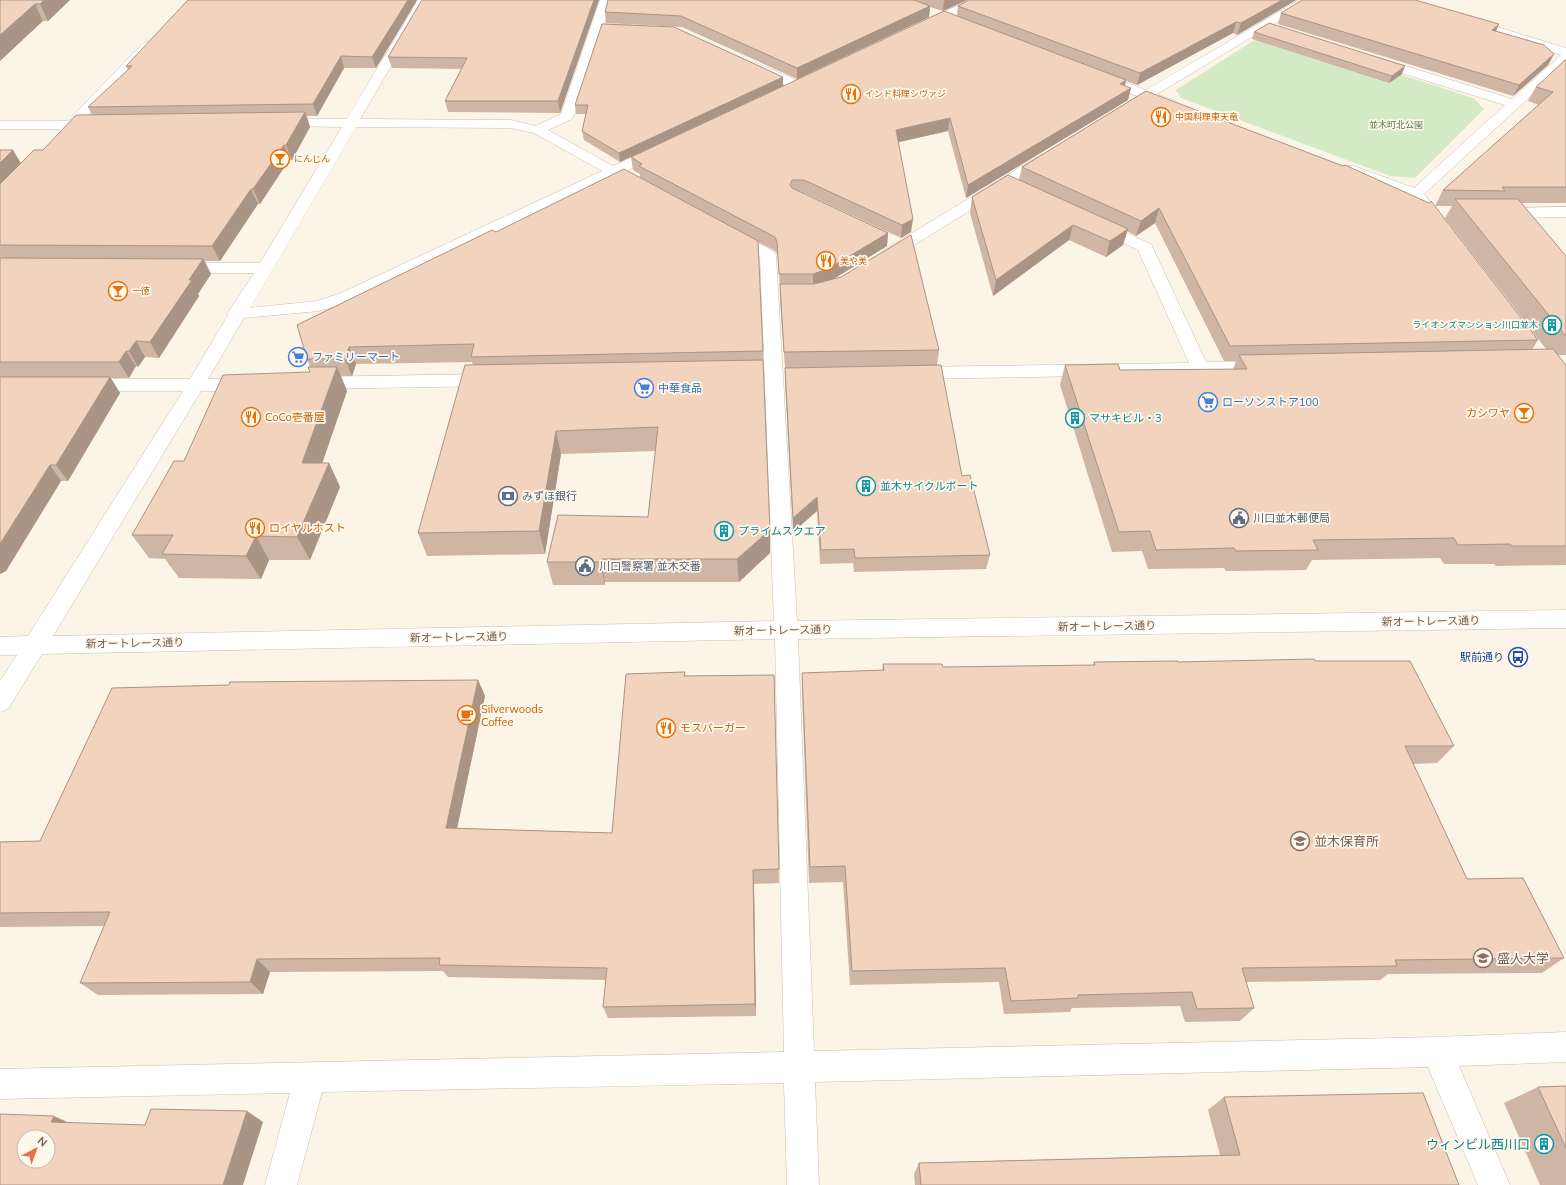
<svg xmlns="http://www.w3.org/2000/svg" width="1566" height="1185" font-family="Mulish,'Noto Sans JP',sans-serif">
  <rect width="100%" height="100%" fill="#fcf4e6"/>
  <polygon fill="#d3eac5" points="1261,36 1282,36 1473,98 1484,109 1415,178 1390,176 1181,98 1176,90"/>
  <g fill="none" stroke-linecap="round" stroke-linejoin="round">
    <g stroke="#cebcad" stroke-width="1">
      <g id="minor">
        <path d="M418,0H430L360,119L511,120L536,126L561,114L600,0H612L604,24L631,25L637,29L631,33L602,31L574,116L572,119L548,130L613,166L653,147H663L665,150L663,153L624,172L646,184L648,187L646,190C634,193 622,183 612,177L353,301L319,311L244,318L208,379H249L255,381L258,385L255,389L249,391H201L53,636L774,621L760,257L726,238L724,235L726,232H738L774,252L776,255L797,621L1566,610V628L798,639L814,1051L1437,1037L1566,1032V1062L1459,1066L1510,1185H1478L1428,1067L815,1082L819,1185H787L784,1083L322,1092L297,1185H265L290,1093L0,1099V1069L784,1052L775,639L42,654L8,709L0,712V681L17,655H0V637L28,636L183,391H85L79,389L76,385L79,381L85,379H190L228,315L227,314L254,273H177L171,271L169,268L171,265L177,263H260L342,127L279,126L274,125L272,122L274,119L279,118L347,119ZM356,127L511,128L534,133L602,171L341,293L317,301L250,308Z"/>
        <polygon points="970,0 985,0 983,2 927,29 919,29 917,26 919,23"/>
        <polygon points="1299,0 1313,0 1157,94 1175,101 1177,104 1175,107 1165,107 1148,100 1137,105 1132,104 1130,101 1137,96 1098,81 1097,78 1103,74 1146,90"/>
        <polygon points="1468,18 1566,48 1566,64 1424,194 1446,222 1443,225 1433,225 1411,197 1344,172 1342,169 1344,166 1354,166 1414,188 1505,105 1372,64 1370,61 1372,58 1380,58 1512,99 1561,55 1464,25 1462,22 1464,19"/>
        <path d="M147,42L151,43L153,46L151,49L83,121L102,122L104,125L102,128L75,129C71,134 68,136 61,134L59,131L60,129H0V121H68L143,43Z"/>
        <polygon points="756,63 801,82 802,85 796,89 791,88 752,70 750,67"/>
        <polygon points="1045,154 1050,155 1052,158 1050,161 893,258 887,260 881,258 879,255 881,252 1040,155"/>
        <polygon points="1566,207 1566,217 1500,218 1495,216 1492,213 1495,210 1500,208"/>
        <polygon points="1099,221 1151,244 1206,362 1263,361 1269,363 1272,367 1269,371 1263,373 913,379 907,377 904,373 907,369 913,367 1189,363 1138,250 1094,229 1091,226 1094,223"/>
        <polygon points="491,374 497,376 500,380 497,384 491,386 313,389 307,387 304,383 307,379 313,377"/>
      </g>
    </g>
    <use href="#minor" fill="#fff" fill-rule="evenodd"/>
  </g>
  <g fill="#cfb5a3">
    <polygon points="0,0 70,0 48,21 43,21"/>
    <polygon points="417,0 376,68 344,68 317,116 307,116 310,127 292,160 289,160 260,204 258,204 220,261 205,261 211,274 198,294 199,296 159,358 145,357 138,367 136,366 129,378 111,378 120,393 68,481 61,481 6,571 0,574 0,150 21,163 43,150 92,115 88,107 128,70 126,66"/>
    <polygon points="599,0 560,113 448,112 445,101 461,69 392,68 388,57"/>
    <polygon points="608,0 967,0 943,11 930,7 929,17 797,79 682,27 606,23 605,12"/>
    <polygon points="1296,0 1237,35 1233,33 1137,85 1126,81 1125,86 1131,88 1128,100 966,198 948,131 898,142 911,232 901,238 804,193 802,193 888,233 887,246 832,280 939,350 937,365 962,476 990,555 986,569 854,572 853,563 820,564 817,511 793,532 785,382 785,368 780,300 780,288 778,255 775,251 758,242 763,351 770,553 739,582 605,582 605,585 553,585 547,562 648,517 656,451 561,454 545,554 427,556 418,533 473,365 472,362 356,364 352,376 341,376 347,391 322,463 329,463 340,487 310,560 269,560 261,579 179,578 165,559 149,558 132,535 184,461 310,372 310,367 307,359 496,232 640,178 640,174 633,170 631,157 957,16 958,6"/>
    <polygon points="1281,13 1496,31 1554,54 1548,65 1513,96 1278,24"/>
    <polygon points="674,27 620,162 584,140 582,131 586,114 576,114 575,105"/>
    <polygon points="1254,32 1402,74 1389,83 1252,39"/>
    <polygon points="1566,60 1566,203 1521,203 1566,256 1566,355 1558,355 1565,364 1566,363 1566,565 1496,566 1494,564 1444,564 1440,558 1312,560 1306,570 1226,571 1224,568 1148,569 1142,551 1112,552 1060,385 1065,365 1120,370 1233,369 1236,361 1224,361 1155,223 1136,236 1127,231 1123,245 1106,257 1069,240 993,296 970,213 972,197 1019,180 1022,167 1146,91 1538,340 1532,350 1546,349 1445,218 1452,206 1435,206 1443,190 1539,105 1528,101 1536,87"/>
    <polygon points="1315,661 1454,746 1437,763 1413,764 1467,879 1564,958 1542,973 1388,974 1380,980 1246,982 1254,1008 1240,1021 1185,1022 1180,1006 1072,1008 1070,1012 1004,1014 999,982 850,985 843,882 809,883 802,691 802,673 882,671 883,664 943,667 1093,666 1094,662 1178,662"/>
    <polygon points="685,672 685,676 774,675 779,883 754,884 756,1016 608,1018 603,1007 606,980 448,977 443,971 270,972 263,994 98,995 80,983 104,926 0,927 0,842 40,841 229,685 478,680 485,696 457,828 612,833"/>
    <polygon points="1566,1086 1566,1185 1540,1185 1504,1103 1538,1087"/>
    <polygon points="1224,1097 1459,1185 915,1185 914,1174 919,1163 1220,1155 1208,1110"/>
  </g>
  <g fill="#a99485">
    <polygon points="44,0 70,0 48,21 40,4"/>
    <polygon points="408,0 417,0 376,68 372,57"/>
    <polygon points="594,0 599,0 560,113 558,101"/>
    <polygon points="945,0 967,0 943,11 944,1"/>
    <polygon points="1282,0 1296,0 1237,35 1241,23"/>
    <polygon points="35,4 43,21 0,61 0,35"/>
    <polygon points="930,6 929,17 797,79 797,68"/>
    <polygon points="1236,22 1233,33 1137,85 1140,73"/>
    <polygon points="1499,24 1494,36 1492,30"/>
    <polygon points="1554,54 1548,65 1513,96 1519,85"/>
    <polygon points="341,56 344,68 317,116 313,104"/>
    <polygon points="1405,66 1402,74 1389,83 1392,76"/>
    <polygon points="783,77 783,86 620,162 619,153"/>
    <polygon points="1126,80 1123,92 1131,88 1128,100 966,198 968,185 1120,84"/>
    <polygon points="305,112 310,127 292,160 286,145"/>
    <polygon points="950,118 948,131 895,143 896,130"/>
    <polygon points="284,145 289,160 260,204 253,189"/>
    <polygon points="13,150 22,165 0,188 0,163"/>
    <polygon points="251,189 258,204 220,261 212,246"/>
    <polygon points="1159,208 1155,223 1136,236 1141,221"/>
    <polygon points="913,219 911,232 901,238 902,225"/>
    <polygon points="1073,225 1069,240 993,296 996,280"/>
    <polygon points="1128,229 1123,245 1106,257 1110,241"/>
    <polygon points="888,233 887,246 827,283 813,288 813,274"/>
    <polygon points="203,259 211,274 198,294 199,296 159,358 150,342 189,280"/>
    <polygon points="136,341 145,357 138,367 129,351"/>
    <polygon points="349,347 356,364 352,376 345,359"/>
    <polygon points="126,351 136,366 129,378 119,362"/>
    <polygon points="337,367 347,391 314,487 302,463"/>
    <polygon points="110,377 120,393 68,481 56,465"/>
    <polygon points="556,431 561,454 545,554 539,531"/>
    <polygon points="329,463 340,487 310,560 297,537"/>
    <polygon points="50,465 61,481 6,571 0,574 0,544"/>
    <polygon points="817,497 817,511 793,532 793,518"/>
    <polygon points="770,530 770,553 739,582 737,559"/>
    <polygon points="256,536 269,560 261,579 246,556"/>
    <polygon points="601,559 605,582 605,585 600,562"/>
    <polygon points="478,680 485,696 454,843 446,828"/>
    <polygon points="753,870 754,884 756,1016 755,1004"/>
    <polygon points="257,959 270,972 263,994 250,982"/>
    <polygon points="247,1111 263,1122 243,1185 223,1185"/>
    <polygon points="54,1116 76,1126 51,1122"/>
  </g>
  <g fill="#f1d3be" stroke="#a99485" fill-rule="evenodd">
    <polygon points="0,0 44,0 40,4 35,4 0,35"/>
    <polygon points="188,0 408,0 372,57 341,56 313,104 88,107 132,66 126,66"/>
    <polygon points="422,0 594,0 558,101 445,101 467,58 388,57"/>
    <polygon points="608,0 914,0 930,6 797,68 681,16 605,12"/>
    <polygon points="969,0 1282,0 1241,23 1236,22 1140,73 958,6"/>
    <polygon points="1302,0 1415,0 1499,24 1492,30 1544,45 1554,54 1519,85 1281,13"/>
    <polygon points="944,11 1126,80 1120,84 1131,88 968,185 950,118 896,130 913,219 902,225 804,180 792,180 790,185 792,188 888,233 828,269 813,274 779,274 777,242 775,237 639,166 642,164 631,157"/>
    <polygon points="1269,23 1405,66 1392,76 1254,32"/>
    <polygon points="602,24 674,27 783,77 619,153 582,131 588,105 575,105"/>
    <polygon points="1565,60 1566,60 1566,187 1502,187 1505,191 1443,190 1553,92 1536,87"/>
    <polygon points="1146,91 1343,166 1345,165 1429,203 1431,201 1538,340 1230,346 1159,208 1141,221 1022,167"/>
    <polygon points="305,112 286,145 284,145 253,189 251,189 212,246 0,245 0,184 34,150 43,150 76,115"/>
    <polygon points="0,150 13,150 0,163"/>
    <polygon points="624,169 758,241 763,351 471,357 474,344 349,347 345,359 307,359 297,325 492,230 496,232"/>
    <polygon points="1008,175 1128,229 1110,241 1073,225 996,280 972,197"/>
    <polygon points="1455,199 1518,199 1566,256 1566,335 1565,335"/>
    <polygon points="911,235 939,350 784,352 780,284 814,284 841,277"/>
    <polygon points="0,258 203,259 189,280 192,280 150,342 136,341 129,351 126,351 119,362 0,362"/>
    <polygon points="1553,349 1566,365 1566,546 1512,546 1510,544 1458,545 1454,538 1313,540 1318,550 1236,551 1234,548 1156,550 1150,531 1119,532 1065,365 1118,364 1120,370 1247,369 1239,355"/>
    <polygon points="763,360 770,530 737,559 601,559 600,562 547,562 558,515 648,517 658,427 556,431 539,531 418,533 465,365"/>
    <polygon points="941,365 962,476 970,475 990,555 855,558 854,549 821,550 817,497 793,518 785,368"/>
    <polygon points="308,367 337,367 302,463 329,463 297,537 256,536 246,556 162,554 173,535 132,535 174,461 184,461 223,375 310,372"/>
    <polygon points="0,377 110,377 56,465 50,465 0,544"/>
    <polygon points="1314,659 1315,661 1410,661 1454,746 1405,746 1467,879 1523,878 1564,958 1395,960 1397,966 1242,968 1254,1008 1197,1009 1192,992 1078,995 1078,998 1011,1001 1005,968 852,971 845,866 810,867 802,673 884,670 883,664 942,664 943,667 1095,665 1094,662 1178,661 1178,662"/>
    <polygon points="685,672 684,676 774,675 779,869 753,870 755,1004 603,1007 607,968 439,965 440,958 257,959 250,982 80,983 110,912 0,913 0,842 40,841 112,688 229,685 230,682 478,680 446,828 612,833 626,674"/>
    <polygon points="1566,1086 1566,1148 1538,1087"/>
    <polygon points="1423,1093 1459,1185 921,1185 919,1163 1240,1155 1224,1097"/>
    <path d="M151,1109L247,1111L223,1185H0V1114L54,1116L51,1122L145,1125ZM24,1137H48V1161H24Z"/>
  </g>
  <defs>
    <g id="restaurant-ring" transform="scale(1)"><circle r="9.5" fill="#fff8ed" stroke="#e8710a" stroke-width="1.5"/><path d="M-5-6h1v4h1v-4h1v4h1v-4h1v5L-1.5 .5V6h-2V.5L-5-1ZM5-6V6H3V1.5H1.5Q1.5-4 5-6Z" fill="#e8710a"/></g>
    <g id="bar-ring" transform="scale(1)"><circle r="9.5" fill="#fff8ed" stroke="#e8710a" stroke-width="1.5"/><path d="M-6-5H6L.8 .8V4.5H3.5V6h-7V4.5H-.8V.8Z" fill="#e8710a"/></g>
    <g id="building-ring" transform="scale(1)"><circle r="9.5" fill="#fff8ed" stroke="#0f9aa8" stroke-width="1.5"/><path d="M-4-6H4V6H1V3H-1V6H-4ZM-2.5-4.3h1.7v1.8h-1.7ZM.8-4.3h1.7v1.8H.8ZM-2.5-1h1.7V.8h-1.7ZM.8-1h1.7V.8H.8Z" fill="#0f9aa8"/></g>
    <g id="supermarket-ring" transform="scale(1)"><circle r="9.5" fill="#fff8ed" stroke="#3f7fe0" stroke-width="1.5"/><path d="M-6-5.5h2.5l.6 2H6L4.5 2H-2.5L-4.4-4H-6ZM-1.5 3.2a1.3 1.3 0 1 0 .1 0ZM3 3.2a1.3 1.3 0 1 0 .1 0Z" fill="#3f7fe0"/></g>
    <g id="bank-ring" transform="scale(1)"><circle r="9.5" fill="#fff8ed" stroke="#5c6f8a" stroke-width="1.5"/><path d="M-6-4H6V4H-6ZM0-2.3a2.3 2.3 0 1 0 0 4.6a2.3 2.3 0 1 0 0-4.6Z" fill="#5c6f8a"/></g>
    <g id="civic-ring" transform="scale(1)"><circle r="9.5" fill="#fff8ed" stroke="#5c6f8a" stroke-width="1.5"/><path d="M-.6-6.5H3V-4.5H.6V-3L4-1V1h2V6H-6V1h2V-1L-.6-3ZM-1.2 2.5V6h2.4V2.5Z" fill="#5c6f8a"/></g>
    <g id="bus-ring" transform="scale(1)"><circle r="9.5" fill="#fff8ed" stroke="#1a4fb4" stroke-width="1.5"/><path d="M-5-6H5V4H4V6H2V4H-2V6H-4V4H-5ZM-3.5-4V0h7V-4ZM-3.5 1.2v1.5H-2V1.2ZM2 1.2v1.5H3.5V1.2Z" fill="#1a4fb4"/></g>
    <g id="cafe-ring" transform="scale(1)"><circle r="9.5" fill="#fff8ed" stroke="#e8710a" stroke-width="1.5"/><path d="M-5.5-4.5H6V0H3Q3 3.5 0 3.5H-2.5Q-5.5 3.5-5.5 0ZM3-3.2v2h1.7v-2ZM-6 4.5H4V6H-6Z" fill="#e8710a"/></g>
    <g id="school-ring" transform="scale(1)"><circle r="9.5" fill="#fff8ed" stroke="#8d6e63" stroke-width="1.5"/><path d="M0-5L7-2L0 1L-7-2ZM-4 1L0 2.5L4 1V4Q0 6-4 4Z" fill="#8d6e63"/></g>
  </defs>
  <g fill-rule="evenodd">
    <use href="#restaurant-ring" x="851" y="94"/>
    <use href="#restaurant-ring" x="1161" y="117"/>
    <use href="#bar-ring" x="280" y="159"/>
    <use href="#restaurant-ring" x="826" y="261"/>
    <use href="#bar-ring" x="118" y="291"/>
    <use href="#building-ring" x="1552" y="325"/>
    <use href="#supermarket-ring" x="298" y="357"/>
    <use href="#supermarket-ring" x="644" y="388"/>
    <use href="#supermarket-ring" x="1208" y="402"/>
    <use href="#bar-ring" x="1524" y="413"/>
    <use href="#restaurant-ring" x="251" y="417"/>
    <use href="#building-ring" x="1075" y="418"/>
    <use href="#building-ring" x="866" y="486"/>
    <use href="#bank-ring" x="508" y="496"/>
    <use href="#civic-ring" x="1239" y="518"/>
    <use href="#restaurant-ring" x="255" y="528"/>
    <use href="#building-ring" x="724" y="531"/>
    <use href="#civic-ring" x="585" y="566"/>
    <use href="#bus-ring" x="1518" y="657"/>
    <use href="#cafe-ring" x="467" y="715"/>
    <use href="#restaurant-ring" x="666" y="728"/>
    <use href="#school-ring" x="1300" y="841"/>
    <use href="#school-ring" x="1483" y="958"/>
    <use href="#building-ring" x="1544" y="1144"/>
  </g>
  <g text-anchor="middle" stroke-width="3.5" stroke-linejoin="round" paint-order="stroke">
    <g font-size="9" fill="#c56008" stroke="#fff8ed" text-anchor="start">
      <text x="865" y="97">インド料理シヴァジ</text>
      <text x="1175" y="120">中国料理東天竜</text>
      <text x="294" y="162">にんじん</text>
      <text x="840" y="264">美や美</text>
      <text x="132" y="294">一徳</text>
    </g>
    <g font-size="9" fill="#537b42" stroke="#fff8ed">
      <text x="1396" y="128">並木町北公園</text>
    </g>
    <g font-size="9" fill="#0d838f" stroke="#fff8ed" text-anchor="end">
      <text x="1538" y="328">ライオンズマンション川口並木</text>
    </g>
    <g font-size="11" fill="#366cbe" stroke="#fff8ed" text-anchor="start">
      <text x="312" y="361">ファミリーマート</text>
      <text x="658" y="392">中華食品</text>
      <text x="1222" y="406">ローソンストア100</text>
    </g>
    <g font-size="11" fill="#c56008" stroke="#fff8ed" text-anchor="start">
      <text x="1510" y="417" text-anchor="end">カシワヤ</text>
      <text x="265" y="421">CoCo壱番屋</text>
      <text x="269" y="532">ロイヤルホスト</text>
      <text x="481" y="713">Silverwoods<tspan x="481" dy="13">Coffee</tspan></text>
      <text x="680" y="732">モスバーガー</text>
    </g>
    <g font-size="11" fill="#0d838f" stroke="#fff8ed" text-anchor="start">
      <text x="1089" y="422">マサキビル・3</text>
      <text x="880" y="490">並木サイクルポート</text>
      <text x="738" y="535">プライムスクエア</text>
    </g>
    <g font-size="11" fill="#4e5e75" stroke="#fff8ed" text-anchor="start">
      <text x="522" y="500">みずほ銀行</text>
      <text x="1253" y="522">川口並木郵便局</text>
      <text x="599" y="570">川口警察署 並木交番</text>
    </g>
    <g font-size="11" fill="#765b4b" stroke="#fff8ed">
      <text transform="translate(1431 621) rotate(-1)" y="4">新オートレース通り</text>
      <text transform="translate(1107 626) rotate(-1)" y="4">新オートレース通り</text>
      <text transform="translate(783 630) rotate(-1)" y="4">新オートレース通り</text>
      <text transform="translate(459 637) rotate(-1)" y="4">新オートレース通り</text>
      <text transform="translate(135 643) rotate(-1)" y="4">新オートレース通り</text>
    </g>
    <g font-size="11" fill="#164399" stroke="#fff8ed" text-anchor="end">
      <text x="1504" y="661">駅前通り</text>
    </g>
    <g font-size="13" fill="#785e54" stroke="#fff8ed" text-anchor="start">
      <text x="1314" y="846">並木保育所</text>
      <text x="1497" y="963">盛人大学</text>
    </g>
    <g font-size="13" fill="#0d838f" stroke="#fff8ed" text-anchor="end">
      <text x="1530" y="1149">ウィンビル西川口</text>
    </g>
  </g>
  <g transform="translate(36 1149) rotate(41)"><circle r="19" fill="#fff8ed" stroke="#c8b9ac"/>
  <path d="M0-3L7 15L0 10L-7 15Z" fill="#e5714d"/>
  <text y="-6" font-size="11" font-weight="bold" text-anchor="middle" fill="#765b4b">N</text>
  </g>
</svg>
